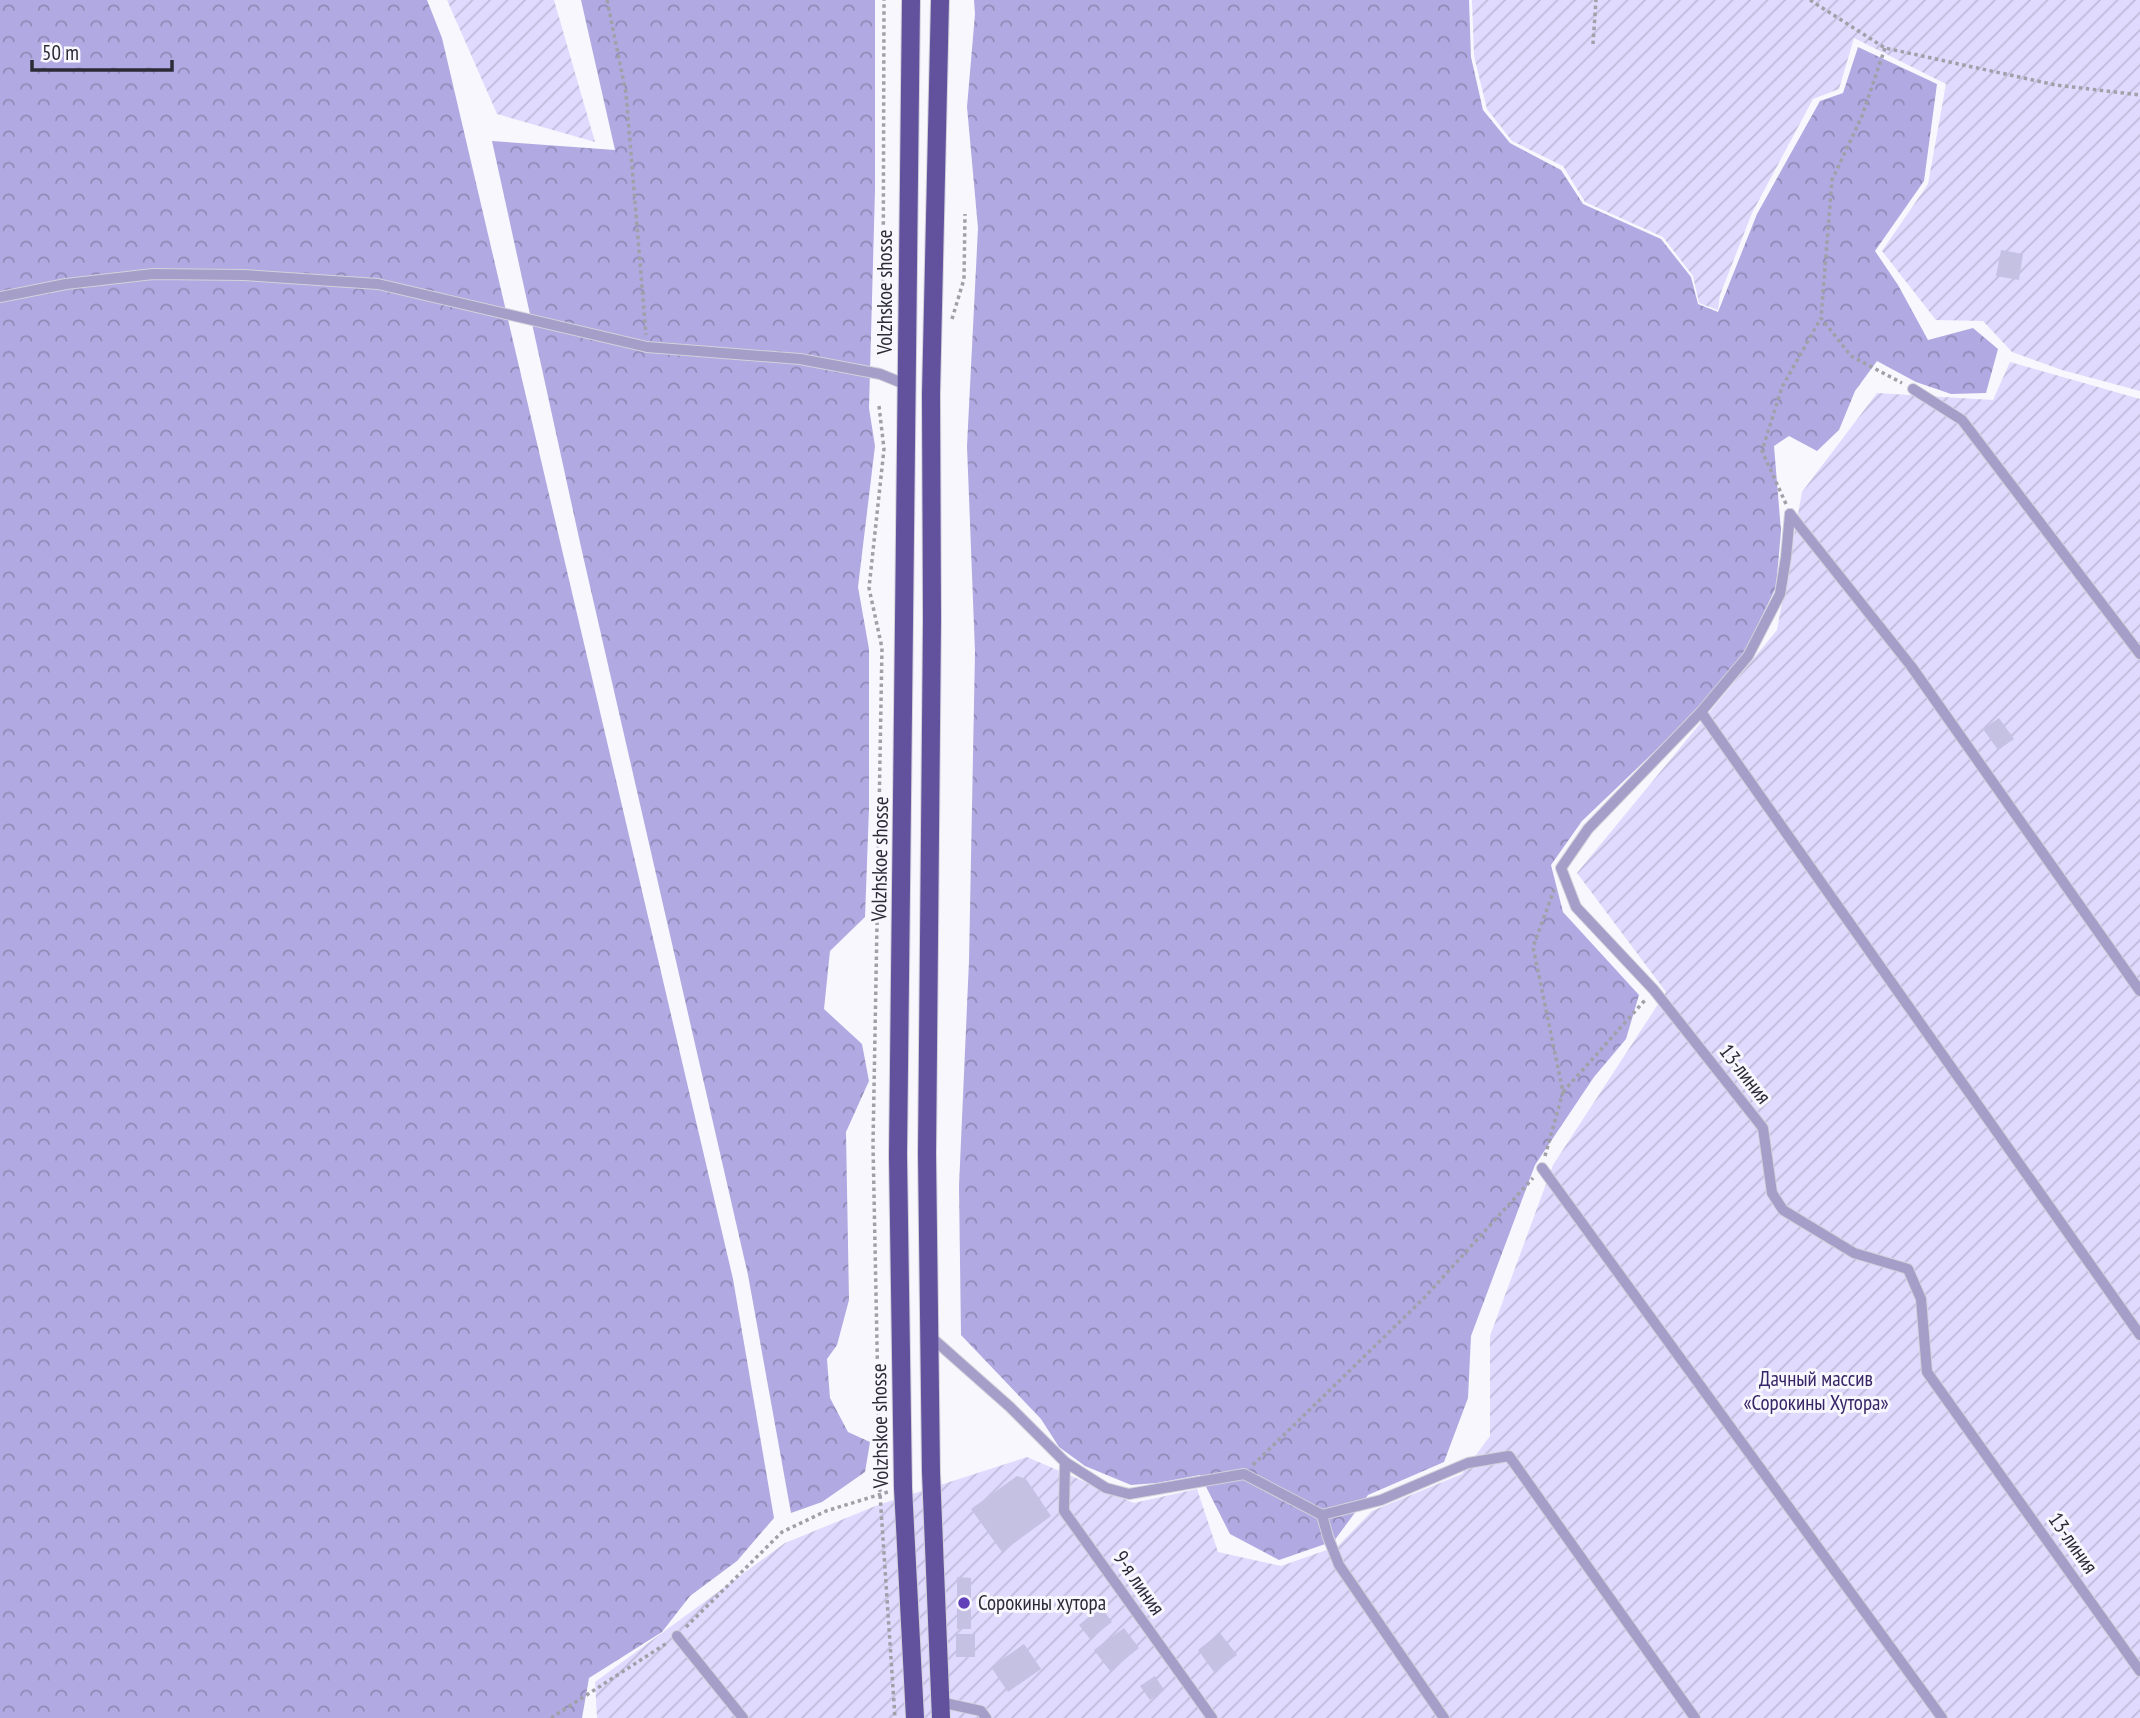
<svg xmlns="http://www.w3.org/2000/svg" width="2140" height="1718" font-family="'PT Sans Narrow',sans-serif">
  <defs>
    <pattern id="forest-crowns" width="20" height="18" patternUnits="userSpaceOnUse" patternTransform="scale(1.75)"><rect width="20" height="18" fill="#b1a9e1"/><path d="M2 6a3 3 0 1 1 6 0M12 15a3 3 0 1 1 6 0" fill="none" stroke="#908ab7"/></pattern>
    <pattern id="garden-furrows" width="10" height="10" patternUnits="userSpaceOnUse" patternTransform="scale(1.75)"><rect width="10" height="10" fill="#dfdafe"/><path d="M-1 1l2-2M0 10L10 0M9 11l2-2" fill="none" stroke="#c0bbda"/></pattern>
  </defs>
  <rect width="100%" height="100%" fill="#f8f7fe"/>
  <g fill="url(#forest-crowns)">
    <polygon points="0,0 427,0 442,38 733,1279 774,1518 737,1561 690,1596 662,1632 589,1678 582,1718 0,1718"/>
    <polygon points="581,0 875,0 875,190 869,408 875,446 858,587 869,649 869,808 865,917 830,951 824,1009 862,1044 869,1081 846,1132 849,1300 837,1345 827,1359 830,1398 848,1432 870,1442 865,1472 822,1502 791,1513 748,1275 581,547 492,141 615,150"/>
    <polygon points="974,0 1469,0 1471,57 1483,110 1510,143 1561,170 1583,204 1661,239 1691,277 1698,304 1718,312 1757,214 1820,101 1843,93 1858,47 1937,84 1924,181 1875,251 1898,285 1928,340 1973,328 1998,349 1986,393 1951,394 1916,382 1877,361 1855,391 1839,430 1817,451 1789,436 1774,446 1781,531 1776,587 1746,650 1697,711 1582,821 1551,865 1563,912 1639,995 1626,1039 1594,1077 1535,1165 1471,1336 1468,1398 1444,1462 1368,1495 1334,1541 1279,1560 1230,1534 1200,1475 1157,1483 1131,1485 1085,1466 1059,1447 1041,1419 961,1335 959,1186 969,961 975,652 967,446 978,228 967,107 975,14"/>
  </g>
  <g fill="url(#garden-furrows)">
    <polygon points="447,0 554,0 595,142 497,114"/>
    <polygon points="1472,0 2140,0 2140,391 2062,370 2012,352 1983,321 1936,320 1882,251 1928,184 1946,84 1854,38 1839,89 1813,99 1752,213 1720,295 1718,310 1699,303 1693,276 1663,237 1585,202 1563,166 1512,141 1487,109 1474,56"/>
    <polygon points="2010,362 2140,399 2140,1718 597,1718 595,1682 785,1543 878,1505 1027,1457 1134,1503 1197,1489 1218,1552 1281,1566 1338,1546 1372,1511 1462,1474 1490,1436 1490,1336 1553,1165 1666,992 1577,873 1777,630 1802,492 1877,393 1993,400"/>
  </g>
  <g fill="#c5c1e2">
    <polygon points="2001,250 2023,254 2019,280 1996,276"/>
    <polygon points="1999,718 2014,739 1998,750 1983,729"/>
    <polygon points="1017,1476 1026,1479 1051,1516 1002,1552 971,1509"/>
    <polygon points="957,1577 971,1578 971,1629 957,1629"/>
    <polygon points="1101,1607 1112,1622 1090,1639 1079,1625"/>
    <polygon points="1124,1628 1139,1648 1110,1671 1094,1650"/>
    <polygon points="1220,1633 1237,1655 1214,1672 1198,1650"/>
    <rect x="956" y="1634" width="19" height="23"/>
    <polygon points="1024,1644 1041,1669 1008,1692 991,1667"/>
    <polygon points="1155,1676 1164,1690 1150,1700 1140,1686"/>
  </g>
  <g fill="none" stroke-linecap="round" stroke-linejoin="round">
    <g stroke="#d3d2da" stroke-width="12">
      <g id="service">
        <polyline points="0,297 66,284 153,274 244,275 378,284 647,347 800,359 880,374 907,385"/>
        <polyline points="1913,389 1962,420 2140,654"/>
        <polyline points="1790,514 1786,557 1780,594 1748,656 1701,712 1588,829 1561,868 1576,907 1654,990 1763,1128 1772,1193 1783,1210 1854,1253 1908,1269 1921,1299 1927,1372 2140,1671"/>
        <polyline points="1790,514 1911,666 2140,991"/>
        <polyline points="1701,712 2140,1335"/>
        <polyline points="1542,1168 1942,1718"/>
        <polyline points="931,1337 1010,1407 1065,1462 1106,1488 1129,1494 1244,1474 1322,1515 1381,1500 1468,1463 1509,1456 1695,1718"/>
        <polyline points="1065,1462 1064,1511 1212,1718"/>
        <polyline points="1322,1515 1328,1537 1339,1565 1444,1718"/>
        <polyline points="677,1636 743,1718"/>
        <polyline points="940,1702 981,1711 986,1718"/>
      </g>
    </g>
    <g stroke="#d3d2da" stroke-width="20">
      <g id="primary">
        <polyline points="911,0 898,1155 903,1488 915,1718"/>
        <polyline points="940,0 931,394 932,619 927,1154 931,1472 941,1718"/>
      </g>
    </g>
    <g stroke="#a1a0a9" stroke-width="3.5" stroke-dasharray="3.5 3.5" stroke-linecap="butt">
      <polyline points="607,0 626,93 646,335"/>
      <polyline points="1810,0 1885,48 2056,85 2140,95"/>
      <polyline points="1593,44 1596,0"/>
      <polyline points="1885,48 1862,116 1832,180 1821,318 1851,356 1902,383"/>
      <polyline points="952,319 964,279 965,214"/>
      <polyline points="877,357 883,333 884,0"/>
      <polyline points="879,406 884,449 869,588 882,648 873,1144 880,1494 895,1718"/>
      <polyline points="1786,504 1762,451 1782,387 1821,318"/>
      <polyline points="1563,1092 1646,999"/>
      <polyline points="1545,1156 1563,1092 1533,947 1554,890"/>
      <polyline points="1253,1465 1424,1298 1533,1178"/>
      <polyline points="686,1627 782,1532 826,1511 888,1492"/>
      <polyline points="551,1718 667,1643"/>
    </g>
    <use href="#service" stroke="#a49ec9" stroke-width="10"/>
    <use href="#primary" stroke="#62519d" stroke-width="18"/>
  </g>
  <circle fill="#6240b8" stroke="#f8f7fe" stroke-width="2.5" cx="964" cy="1603" r="7"/>
  <g text-anchor="middle" stroke-width="6" stroke-linejoin="round" paint-order="stroke">
    <g font-size="21" fill="#2c2a36" stroke="#f8f7fe">
      <text transform="translate(885 292) rotate(-90)" y="7">Volzhskoe shosse</text>
      <text transform="translate(880 859) rotate(-89)" y="7">Volzhskoe shosse</text>
      <text transform="translate(1745 1074) rotate(52)" y="7">13-линия</text>
      <text transform="translate(880 1426) rotate(-91)" y="7">Volzhskoe shosse</text>
      <text transform="translate(2073 1543) rotate(55)" y="7">13-линия</text>
      <text transform="translate(1139 1583) rotate(55)" y="7">9-я линия</text>
    </g>
    <g font-size="21" fill="#362566" stroke="#f8f7fe">
      <text x="1816" y="1386">Дачный массив<tspan x="1816" dy="24">«Сорокины Хутора»</tspan></text>
    </g>
    <g font-size="21" fill="#2c2a36" stroke="#f8f7fe" text-anchor="start">
      <text x="978" y="1610">Сорокины хутора</text>
    </g>
  </g>
  <path d="M32 60v10h140v-10" fill="none" stroke="#2c2a36" stroke-width="3.5"/>
  <text x="42" y="60" font-size="21" fill="#2c2a36" stroke="#f8f7fe" stroke-width="5" paint-order="stroke">50 m</text>
</svg>
